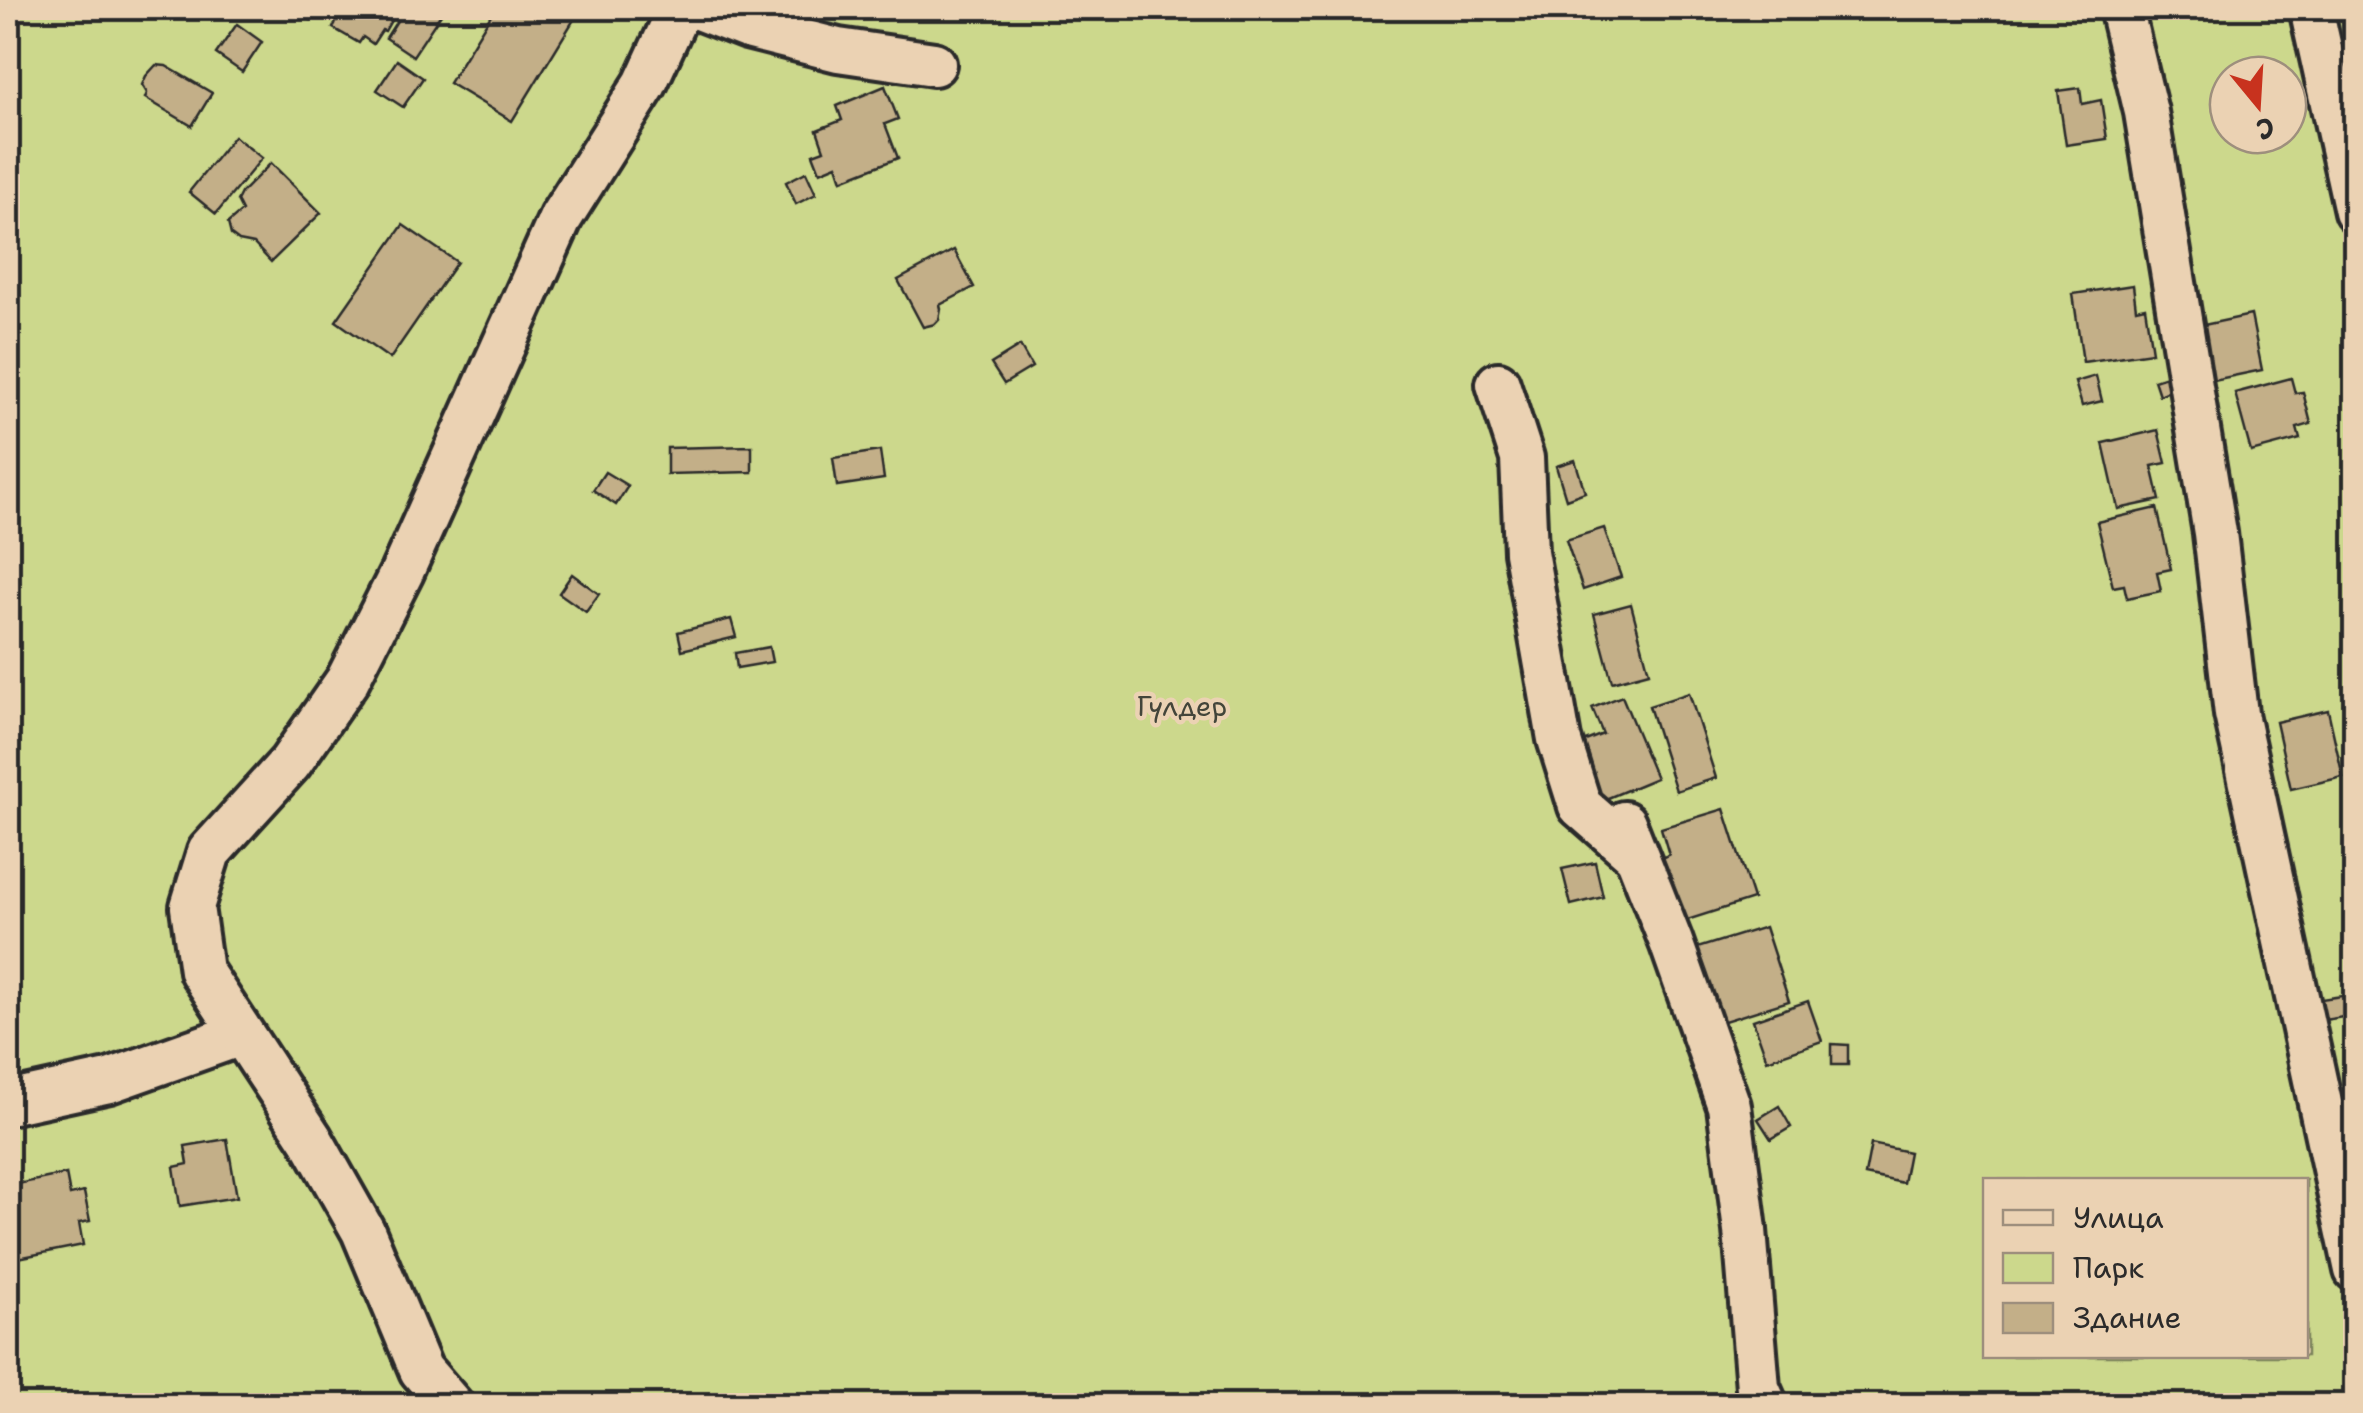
<svg xmlns="http://www.w3.org/2000/svg" width="2363" height="1413" font-family="'Shantell Sans',sans-serif">
  <rect width="100%" height="100%" fill="#ebd2b3"/>
  <filter id="ink" filterUnits="userSpaceOnUse"><feTurbulence type="fractalNoise" baseFrequency=".01" numOctaves="2"/><feDisplacementMap in="SourceGraphic" scale="20" xChannelSelector="R" yChannelSelector="G"/><feConvolveMatrix kernelMatrix="1 2 1 2 8 2 1 2 1" color-interpolation-filters="sRGB"/></filter>
  <g filter="url(#ink)">
    <path fill="#ccd88c" stroke="#7c825c" stroke-width="2.5" fill-rule="evenodd" d="M8,8H2355V1405H8ZM2228,75H2288V135H2228ZM1986,1180H2306V1356H1986Z"/>
    <g fill="#c3af88" stroke="#2b2b2b" stroke-width="2.5">
      <polygon points="303,8 398,8 385,31 382,30 373,44 363,37 359,43 333,28 337,20 323,12 311,20 300,12"/>
      <polygon points="405,8 445,8 413,56 386,38"/>
      <polygon points="495,8 581,8 512,121 449,83"/>
      <polygon points="237,24 262,42 242,72 216,54"/>
      <polygon points="397,60 423,78 403,107 377,90"/>
      <polygon points="156,65 166,66 212,93 192,126 145,98 147,93 142,85 146,76"/>
      <polygon points="885,86 898,119 885,124 898,158 842,180 837,165 820,172 813,154 824,150 817,130 842,120 837,106"/>
      <polygon points="2080,88 2082,104 2101,100 2107,139 2066,145 2058,91"/>
      <polygon points="234,136 262,158 216,214 189,192"/>
      <polygon points="271,163 321,213 271,262 254,244 239,241 231,235 228,223 242,211 237,201 241,193"/>
      <polygon points="806,172 816,194 796,204 786,182"/>
      <polygon points="403,225 457,262 390,359 336,321"/>
      <polygon points="954,250 974,287 940,305 941,309 939,320 935,324 923,327 898,280"/>
      <polygon points="2133,285 2136,309 2145,307 2152,352 2083,362 2073,294"/>
      <polygon points="2251,315 2262,370 2204,382 2199,326"/>
      <polygon points="1020,346 1032,367 1004,384 991,364"/>
      <polygon points="2172,374 2177,388 2159,395 2154,380"/>
      <polygon points="2096,376 2102,401 2082,406 2075,382"/>
      <polygon points="2291,378 2295,393 2303,392 2311,424 2297,428 2300,439 2251,452 2235,393"/>
      <polygon points="2158,430 2166,463 2152,466 2160,500 2118,509 2103,443"/>
      <polygon points="752,446 752,472 667,474 667,448"/>
      <polygon points="880,451 884,479 837,486 833,458"/>
      <polygon points="1575,460 1585,492 1566,499 1556,466"/>
      <polygon points="605,472 628,486 616,505 593,490"/>
      <polygon points="2157,508 2171,569 2157,572 2161,591 2127,598 2124,585 2113,587 2097,522"/>
      <polygon points="1604,528 1621,577 1583,590 1566,540"/>
      <polygon points="572,574 599,594 586,612 559,593"/>
      <polygon points="1631,604 1649,672 1612,682 1594,614"/>
      <polygon points="731,619 736,637 682,650 678,632"/>
      <polygon points="769,647 772,662 737,668 735,653"/>
      <polygon points="1689,693 1716,778 1676,791 1649,706"/>
      <polygon points="1622,696 1656,778 1596,803 1573,746 1603,734 1592,708"/>
      <polygon points="2328,710 2343,777 2291,789 2276,722"/>
      <polygon points="1724,809 1753,899 1678,923 1657,859 1669,855 1661,828"/>
      <polygon points="1595,862 1603,897 1571,905 1562,869"/>
      <polygon points="1765,927 1789,1001 1718,1023 1694,949"/>
      <polygon points="2356,994 2356,1015 2324,1020 2321,999"/>
      <polygon points="1808,1001 1822,1041 1767,1060 1753,1020"/>
      <polygon points="1832,1044 1848,1045 1848,1065 1832,1065"/>
      <polygon points="1779,1106 1791,1127 1771,1139 1758,1119"/>
      <polygon points="227,1139 237,1197 180,1206 174,1167 188,1164 185,1146"/>
      <polygon points="1871,1144 1909,1152 1903,1183 1865,1175"/>
      <polygon points="66,1174 70,1195 84,1192 90,1221 79,1223 83,1245 13,1259 10,1242 8,1241 8,1186"/>
    </g>
    <g fill="none" stroke-linecap="round" stroke-linejoin="round">
      <g stroke="#2b2b2b" stroke-width="50">
        <g id="minor">
          <polyline points="698,8 747,27 838,50 934,64"/>
          <polyline points="2121,8 2146,112 2215,533 2236,714 2356,1270"/>
          <polyline points="2311,8 2356,211"/>
          <polyline points="1498,384 1522,458 1526,552 1559,739 1580,806 1636,855"/>
          <polyline points="1624,823 1671,942 1729,1106 1745,1230 1758,1388 1766,1406"/>
          <polyline points="8,1103 109,1081 241,1034"/>
          <polyline points="452,1406 421,1370 363,1231 311,1139 201,971 192,907 209,852 290,763 347,681 402,572 561,217 645,84 680,8"/>
        </g>
      </g>
      <use href="#minor" stroke="#ebd2b3" stroke-width="42"/>
    </g>
  </g>
  <g text-anchor="middle" stroke-width="9" stroke-linejoin="round" paint-order="stroke">
    <g font-size="28" fill="#43453a" stroke="#ebd2b3">
      <text x="1182" y="716">Гүлдер</text>
    </g>
  </g>
  <rect width="2363" height="1413" fill="none" stroke="#ebd2b3" stroke-width="40"/>
  <rect x="20" y="20" width="2323" height="1373" fill="none" stroke="#2b2b2b" stroke-width="4" filter="url(#ink)"/>
  <rect x="1983" y="1178" width="325" height="180" fill="#ebd2b3" stroke="#9e8f7d" stroke-width="2.5"/>
  <rect x="2003" y="1210" width="50" height="15" fill="#ebd2b3" stroke="#9e8f7d" stroke-width="2.5"/>
  <text x="2073" y="1228" font-size="30" fill="#2b2b2b">Улица</text>
  <rect x="2003" y="1253" width="50" height="30" fill="#ccd88c" stroke="#9e8f7d" stroke-width="2.5"/>
  <text x="2073" y="1278" font-size="30" fill="#2b2b2b">Парк</text>
  <rect x="2003" y="1303" width="50" height="30" fill="#c3af88" stroke="#9e8f7d" stroke-width="2.5"/>
  <text x="2073" y="1328" font-size="30" fill="#2b2b2b">Здание</text>
  <g transform="translate(2258 105) rotate(162)"><circle r="48" fill="#ebd2b3" stroke="#9e8f7d" stroke-width="2.5"/>
  <path d="M0-8L18 38L0 25L-18 38Z" fill="#c8321e"/>
  <text y="-15" font-size="28" font-weight="bold" text-anchor="middle" fill="#2b2b2b">С</text>
  </g>
</svg>
